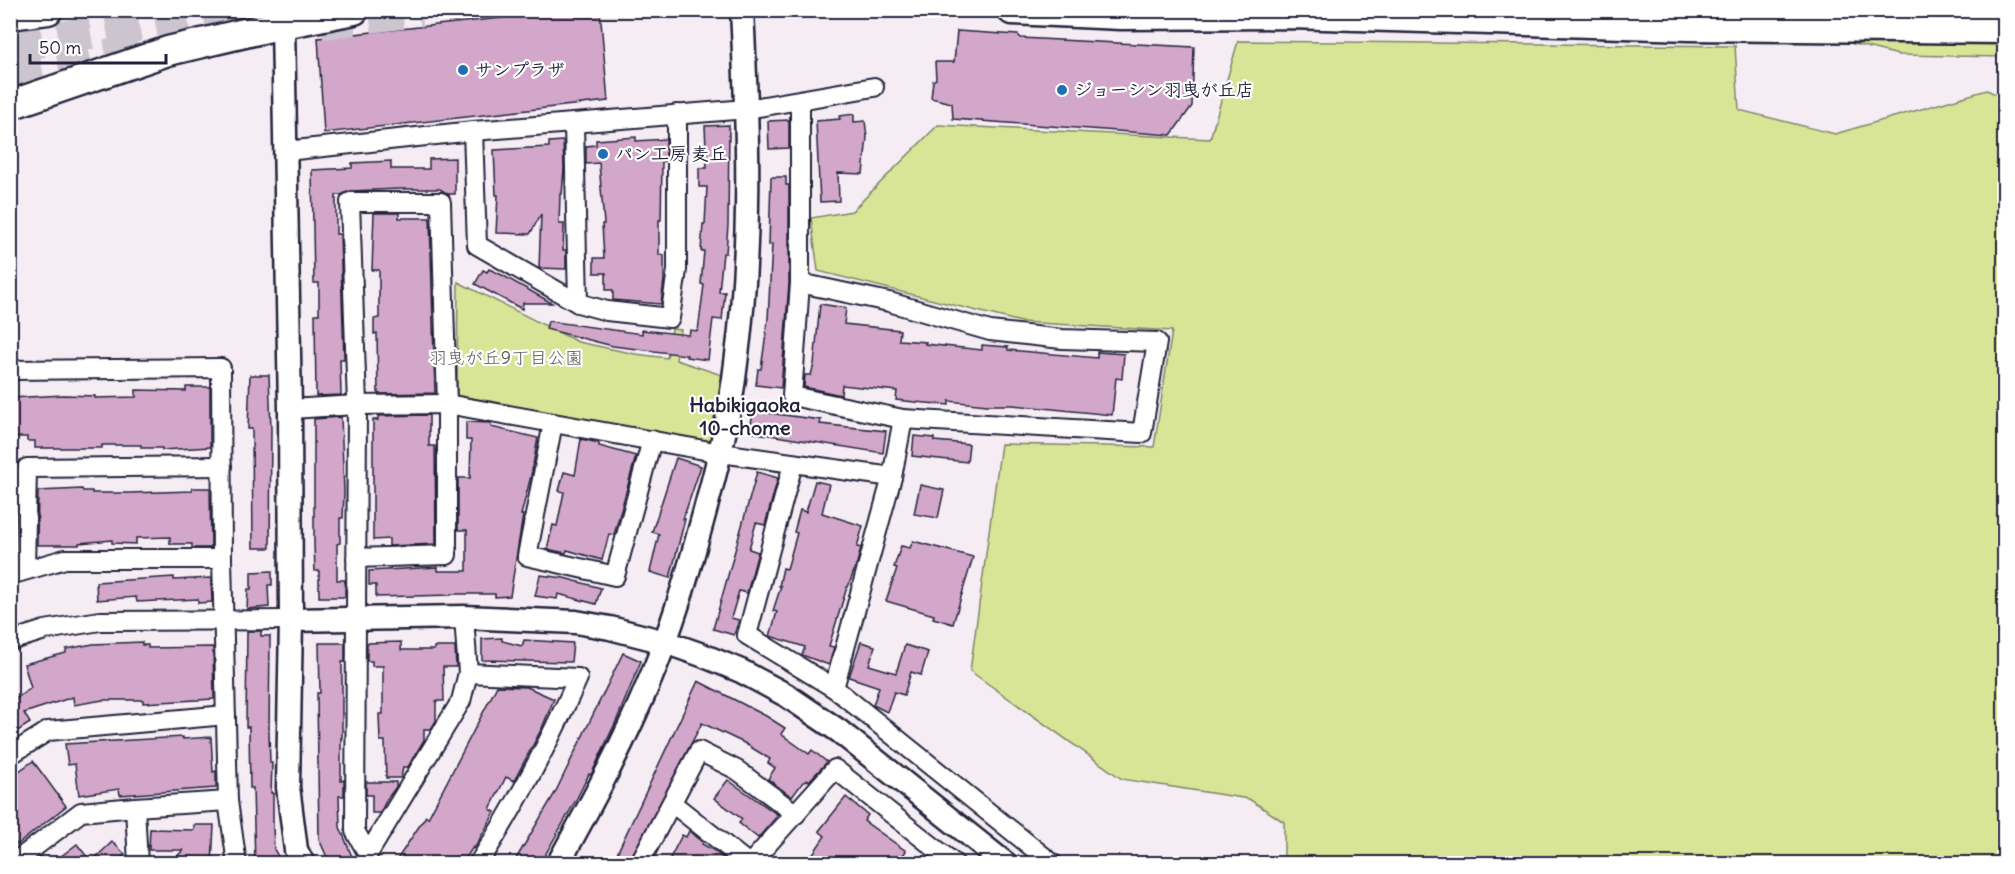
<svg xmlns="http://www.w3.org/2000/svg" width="2015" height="874" font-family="Delius,'Klee One',sans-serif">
  <rect width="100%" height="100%" fill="#f6edf4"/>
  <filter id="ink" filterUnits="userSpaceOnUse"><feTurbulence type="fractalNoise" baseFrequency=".0167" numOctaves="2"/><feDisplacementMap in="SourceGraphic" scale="12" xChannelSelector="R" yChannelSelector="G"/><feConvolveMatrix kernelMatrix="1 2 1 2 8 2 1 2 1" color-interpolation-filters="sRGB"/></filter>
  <g filter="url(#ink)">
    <g fill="#d8e597" stroke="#7d8469" stroke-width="1.5">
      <polygon points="1701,11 2004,11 2004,57 1899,55 1764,22"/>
      <polygon points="1238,41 1735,46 1739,110 1835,134 1987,90 2004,98 2004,863 1284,863 1284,822 1249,799 1122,779 970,671 1001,444 1154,447 1172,331 1021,322 818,271 811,218 852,211 938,125 1210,139"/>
      <polygon points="458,282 578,342 635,354 667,358 672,329 681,330 676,360 725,376 714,444 457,397"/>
    </g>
    <g fill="#d3a7ca" stroke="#22223b" stroke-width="1.5">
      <polygon points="573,10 600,10 608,101 324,133 318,38"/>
      <polygon points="957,31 1018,35 1021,38 1194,47 1192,106 1171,135 953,119 952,103 931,98 933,81 936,79 935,62 954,62"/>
      <polygon points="854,114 854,122 865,121 867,137 863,174 838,173 839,201 820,202 816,121 840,119 839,116"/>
      <polygon points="789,120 789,148 769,149 768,121"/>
      <polygon points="729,125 728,225 726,253 723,253 719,292 725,292 722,320 713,319 708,360 686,357 687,355 613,346 546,329 548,321 642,334 642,330 689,335 690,330 698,331 704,285 701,284 704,251 701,251 703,224 705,224 707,187 699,187 699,168 707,168 705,126"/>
      <polygon points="636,137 636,141 666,139 666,161 662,162 661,220 659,220 659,255 664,255 664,280 661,304 613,300 613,290 606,290 606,273 594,273 594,258 604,258 602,224 604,224 599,163 586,164 586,146 596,145 596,140"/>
      <polygon points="563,141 564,168 562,194 560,194 559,224 564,224 563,250 566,250 566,269 539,268 541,214 530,234 496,233 498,195 496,195 494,150 549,147 549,142"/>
      <polygon points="455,158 455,194 448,194 440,189 399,189 350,191 341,195 336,195 336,234 340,234 344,359 340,359 341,395 316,396 315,314 319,314 319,283 314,283 312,170 352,168 352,163 373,162 391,161 391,169 429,169 429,159"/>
      <polygon points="771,177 786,177 786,185 789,185 789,283 781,388 756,385 758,369 761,369 768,319 772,244 769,245"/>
      <polygon points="374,213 399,213 399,218 430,218 435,393 378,394 377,333 374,334 374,319 379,318 379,270 372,270"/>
      <polygon points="489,269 500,274 552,303 523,303 522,309 475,284 483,270 487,272"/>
      <polygon points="820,304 846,308 844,324 900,330 899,340 926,342 925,344 982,350 982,345 1008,347 1008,350 1097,358 1097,352 1124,354 1122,379 1116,378 1112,415 1013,405 987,405 949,401 949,405 915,402 896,400 897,391 842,385 841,395 804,387 805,375 811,375 814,364"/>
      <polygon points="250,375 269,375 271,429 270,548 253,548 252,429 248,429"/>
      <polygon points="186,387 210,387 210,447 162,450 162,448 141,448 141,445 102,445 102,448 35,448 35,441 27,441 27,437 10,437 10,398 64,395 95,396 95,398 136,397 136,390 186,391"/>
      <polygon points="753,411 821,420 820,424 886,431 883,453 750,432"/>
      <polygon points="429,415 429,446 435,446 436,544 389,546 389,539 373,540 373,420 378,420 378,416"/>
      <polygon points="341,417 344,491 343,518 340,518 340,543 337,544 337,580 345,580 345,597 319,597 319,571 315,571 314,544 314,419"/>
      <polygon points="466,422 491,423 491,427 538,438 531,476 522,511 521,515 523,515 510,596 495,597 495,594 451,594 451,595 376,597 376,585 369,585 369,571 438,567 438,571 467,571 467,530 458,530 458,478 470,478 471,440 466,440"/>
      <polygon points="914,436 934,438 934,441 969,444 967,462 912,456"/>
      <polygon points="581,439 599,443 599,446 636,456 614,535 609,534 602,560 567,550 566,553 547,549 553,525 557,526 564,492 559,491 564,472 575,475"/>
      <polygon points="676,458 701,466 683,519 685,519 670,578 650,572 659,534 652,532"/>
      <polygon points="757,472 778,478 765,525 756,523 749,549 758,552 747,593 739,591 731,618 739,620 734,635 713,629"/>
      <polygon points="815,481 829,484 822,513 863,526 857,547 861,548 857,563 848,587 847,587 829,646 834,647 829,665 802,655 805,647 770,636 777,612 773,611 781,586 779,586 783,568 787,569 797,533 794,532 800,510 806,512"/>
      <polygon points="920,485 944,490 938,518 914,514"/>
      <polygon points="192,488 210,488 211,548 192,548 192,544 170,544 170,537 136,538 136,544 112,543 112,540 79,543 79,545 37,545 38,491 82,489 83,491 92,491 92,493 129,493 192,491"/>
      <polygon points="913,541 973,557 953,624 933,618 934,615 886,601 897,568 894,567 901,546 910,548"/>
      <polygon points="272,571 272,585 268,585 269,607 247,609 248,589 251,589 251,572"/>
      <polygon points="540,575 564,578 601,588 596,604 558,594 557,599 535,596"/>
      <polygon points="174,577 174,580 211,578 212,602 198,603 198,599 137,602 136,597 97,600 96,582"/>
      <polygon points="247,631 261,631 261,636 270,636 269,733 270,763 272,763 271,793 273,793 273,827 274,849 282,864 255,864 253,788 250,788 249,727 246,727"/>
      <polygon points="502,638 502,641 522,646 524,640 573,643 571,662 482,660 482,639"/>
      <polygon points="142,642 142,645 148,645 148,648 213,647 214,699 143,703 143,700 103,700 74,705 73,697 24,713 30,723 16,732 10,724 10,695 14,700 31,688 24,664 66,653 66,649 93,644"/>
      <polygon points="401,642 401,650 434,650 434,647 455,647 456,667 443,667 444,701 436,701 436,721 431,729 424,729 424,740 408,767 403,767 401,778 386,778 385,741 380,741 379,714 383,714 383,666 372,666 372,661 367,661 367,643"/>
      <polygon points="861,642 875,646 869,665 896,673 905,645 928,652 921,675 911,672 904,695 894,692 887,712 873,705 879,687 849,677"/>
      <polygon points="319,643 345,643 345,662 342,662 342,738 341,738 341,781 344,780 344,796 339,796 340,827 355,864 330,864 319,839 317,693 320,693"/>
      <polygon points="623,653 641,661 618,717 591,775 589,774 576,800 540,864 513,864 555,793"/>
      <polygon points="698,681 766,716 785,728 781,734 809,754 812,750 827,762 809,781 808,780 803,782 792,797 768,779 775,768 768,763 770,759 744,743 702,723 628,864 612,864"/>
      <polygon points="497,686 527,687 554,699 542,728 514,781 506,777 490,809 495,812 474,849 473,847 462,864 394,864 426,816 428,818"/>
      <polygon points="183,737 183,739 211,737 213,772 216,771 216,788 120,795 119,789 79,795 75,764 68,765 65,744"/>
      <polygon points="33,761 66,806 17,845 10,835 10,782 17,777 15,774"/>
      <polygon points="728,780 778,815 758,838 739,823 742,819 714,798"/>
      <polygon points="366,782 396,782 396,787 387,799 380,813 372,813 372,795 366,795"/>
      <polygon points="846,797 868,815 864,821 906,851 897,864 806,864 825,836 819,831"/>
      <polygon points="194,825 214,825 212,864 170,864 183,850 149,850 150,829 194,830"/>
      <polygon points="689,831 703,842 702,844 713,850 730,864 667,864 682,835 686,837"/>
      <polygon points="112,842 125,854 116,864 51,864 77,844 91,862"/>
    </g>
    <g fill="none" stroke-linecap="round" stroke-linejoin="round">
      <g stroke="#ccc4cf" stroke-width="33" stroke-dasharray="33 16" stroke-linecap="butt">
        <polyline points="321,23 421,10"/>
        <polyline points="10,46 231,10"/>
        <polyline points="10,75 152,48"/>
      </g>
      <g stroke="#22223b" stroke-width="22">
        <g id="minor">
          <polyline points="800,101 800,283 792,396 903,419 1142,433 1157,342 1062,339 990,331 889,302 800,283"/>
          <polyline points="574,123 578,303"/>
          <polyline points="473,131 477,245 578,303 607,311 670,318 677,270 677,114"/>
          <polyline points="286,151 473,131 747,109 874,87"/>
          <polyline points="10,370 221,368 222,559 228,801 237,864"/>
          <polyline points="290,409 357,405 447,404 721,453 892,477"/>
          <polyline points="553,423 527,556 615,576 652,440"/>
          <polyline points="793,464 747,635 834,688 1053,864"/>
          <polyline points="356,558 447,555 447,404 441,202 350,202 357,405 355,831 368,854 461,701 468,673 464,617"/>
          <polyline points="25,570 27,468 222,466"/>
          <polyline points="10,575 65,559 222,559"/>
          <polyline points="10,641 45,630 100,621 291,620"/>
          <path d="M468,673L578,678C549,743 517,804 478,864"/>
          <polyline points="834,688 892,477 903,419"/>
          <polyline points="10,755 48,731 226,715"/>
          <polyline points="672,803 749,864"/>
          <polyline points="12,864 81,812 135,807"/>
          <polyline points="138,864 135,807 228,801"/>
          <polyline points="639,864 699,751 737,770 796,814"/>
          <polyline points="750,864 835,769 955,864"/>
        </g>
      </g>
      <g stroke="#22223b" stroke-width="27">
        <g id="tertiary">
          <polyline points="283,24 290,409 291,620 288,787 296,850 303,864"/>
          <polyline points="291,620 464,617 576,622 610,628 665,642 702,655 741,671 786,695 839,731 1006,864"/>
          <path d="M558,864C591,804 623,745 649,682C672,629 688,573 703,518C717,467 730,416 736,363C752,246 748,128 742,10"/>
        </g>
      </g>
      <g stroke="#22223b" stroke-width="33">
        <g id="primary">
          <polyline points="1012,10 1121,15 1290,14 1690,26 2004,29"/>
          <polyline points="10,15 48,10"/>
          <polyline points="10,105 168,51 283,24 354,10"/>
        </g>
      </g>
      <use href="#minor" stroke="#fff" stroke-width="18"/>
      <use href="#tertiary" stroke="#fff" stroke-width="22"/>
      <use href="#primary" stroke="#fff" stroke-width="28"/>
    </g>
  </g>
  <g fill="#1f6fb2" stroke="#fff" stroke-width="2">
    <circle cx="463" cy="70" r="6"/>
    <circle cx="1062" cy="90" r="6"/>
    <circle cx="603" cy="154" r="6"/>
  </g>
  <g text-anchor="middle" stroke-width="4.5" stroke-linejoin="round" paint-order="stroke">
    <g font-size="18" font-weight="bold" fill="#22223b" stroke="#fff" text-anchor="start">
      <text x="475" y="76">サンプラザ</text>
      <text x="1074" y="96">ジョーシン羽曳が丘店</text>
      <text x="615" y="160">パン工房 麦丘</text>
    </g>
    <g font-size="18" fill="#595c57" stroke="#fff">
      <text x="506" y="364">羽曳が丘9丁目公園</text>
    </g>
    <g font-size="20" font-weight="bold" fill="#22223b" stroke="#fff">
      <text x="745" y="412">Habikigaoka<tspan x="745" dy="23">10-chome</tspan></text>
    </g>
  </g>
  <rect width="2015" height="874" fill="none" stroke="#fff" stroke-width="36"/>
  <rect x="18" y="18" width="1979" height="838" fill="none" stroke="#22223b" stroke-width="2" filter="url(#ink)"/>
  <path d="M30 54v9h136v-9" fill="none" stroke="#22223b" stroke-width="3"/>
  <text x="39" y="54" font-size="18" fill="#22223b" stroke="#ffffff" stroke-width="4.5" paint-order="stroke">50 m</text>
</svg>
